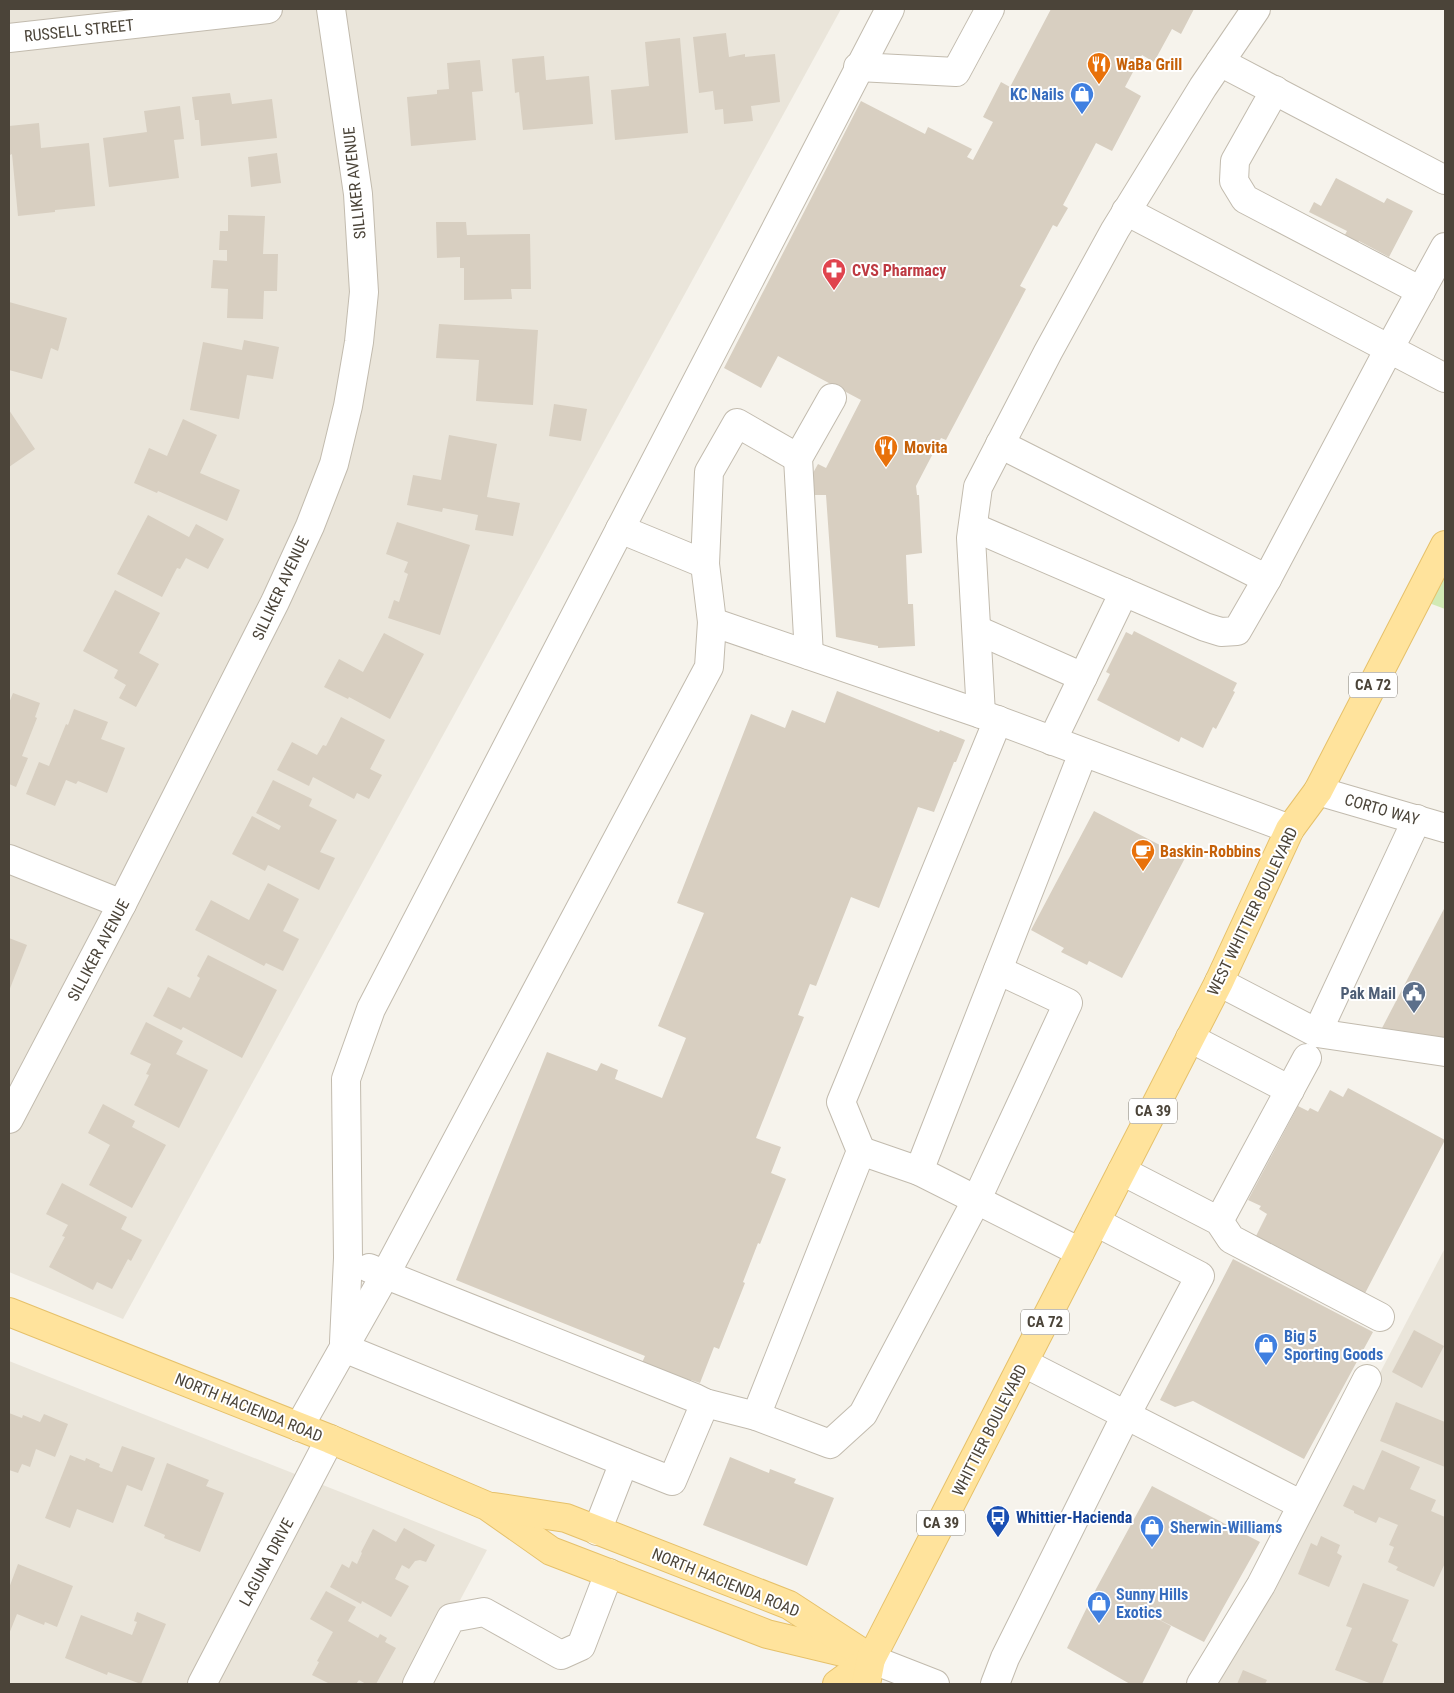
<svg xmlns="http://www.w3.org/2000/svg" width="1454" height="1693" font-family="'Roboto Condensed',sans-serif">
  <rect width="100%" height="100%" fill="#f6f3ec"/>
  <g fill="#eae5da">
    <polygon points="9,9 841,9 123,1319 9,1272"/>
    <polygon points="1445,1248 1445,1684 1218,1684"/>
    <polygon points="9,1361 487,1550 415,1684 9,1684"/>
  </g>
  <polygon fill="#d2eab5" points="1445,571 1445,609 1429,603"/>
  <g fill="#d8cfc1">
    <polygon points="1051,9 1194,9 1181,34 1172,29 1154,62 1142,55 1125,87 1141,96 1112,151 1096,143 1063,205 1068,208 1057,227 1053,225 1020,286 1026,289 946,440 941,438 916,486 917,495 919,495 922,553 906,555 908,604 913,604 915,646 878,648 878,646 836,637 826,495 814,495 813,473 818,464 826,468 861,400 778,356 761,388 724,368 861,101 925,134 928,127 972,149 967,157 973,160 993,122 983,117 1001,82 1010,87"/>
    <polygon points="726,33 729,57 745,54 745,57 775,54 780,102 751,106 753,121 724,124 723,109 715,110 713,91 699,93 693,37"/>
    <polygon points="680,38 688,133 615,140 611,90 649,86 645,42"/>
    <polygon points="544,56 546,80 589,76 593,124 523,130 519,92 515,93 512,59"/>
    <polygon points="480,60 483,91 472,92 476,140 411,146 407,97 437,94 437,90 449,89 447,63"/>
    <polygon points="230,93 232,104 272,99 277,138 201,146 199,120 195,120 192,97"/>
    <polygon points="180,106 184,139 174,140 179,178 109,187 103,138 147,132 144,111"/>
    <polygon points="39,123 41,148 89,143 95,206 55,210 55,212 18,216 12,154 10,155 9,126"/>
    <polygon points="277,153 281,183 251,187 248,157"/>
    <polygon points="1336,178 1384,203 1387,198 1413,211 1389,257 1359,241 1355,249 1341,242 1347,231 1309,212 1314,202 1321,206"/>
    <polygon points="228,215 265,216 263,254 278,254 277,291 264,291 263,319 227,318 228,289 211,288 213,260 227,261 227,250 219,250 220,231 228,231"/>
    <polygon points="436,222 466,222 467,235 530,234 531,289 511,289 512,299 464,300 464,268 460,268 460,257 437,258"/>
    <polygon points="9,302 67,318 58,351 51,348 42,379 9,370"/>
    <polygon points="439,324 538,330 533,405 476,401 479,360 436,358"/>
    <polygon points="244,340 279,347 273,379 247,375 239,419 190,410 203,342 242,350"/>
    <polygon points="554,404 587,409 581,441 549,436"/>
    <polygon points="9,410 35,449 9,467"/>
    <polygon points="183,419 217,435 200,473 240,490 227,521 158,491 157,493 134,483 149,448 167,456"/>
    <polygon points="449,435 497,444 487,497 520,503 513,536 475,530 478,515 443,508 442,512 407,505 413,475 441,480"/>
    <polygon points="148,515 189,537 196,524 224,539 208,569 186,558 180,569 177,568 162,597 117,574"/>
    <polygon points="397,522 470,545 440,635 388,618 394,600 399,602 408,574 404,572 408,562 386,554"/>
    <polygon points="115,590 160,613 139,653 159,664 136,707 119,698 126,685 114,678 118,670 83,651"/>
    <polygon points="1134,631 1237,683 1233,691 1235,692 1216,729 1213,727 1203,748 1181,737 1179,742 1097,700 1110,674 1106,672 1126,632 1132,635"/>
    <polygon points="384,633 424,654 390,719 349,697 348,699 324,687 339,659 363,672"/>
    <polygon points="837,691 939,732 940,730 965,740 956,762 954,762 934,812 918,807 879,908 851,897 816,986 810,984 798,1015 804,1017 756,1138 781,1147 771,1173 786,1179 760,1244 758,1243 743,1282 745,1283 719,1349 714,1347 700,1383 691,1380 688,1386 640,1367 645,1356 456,1280 547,1052 597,1071 601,1063 618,1070 615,1079 662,1098 686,1038 658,1026 704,913 677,903 751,714 785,728 792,710 825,723"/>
    <polygon points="13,693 40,703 35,717 37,718 22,756 28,758 16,787 9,784 9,703"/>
    <polygon points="74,709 108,722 101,739 125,748 107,793 78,781 76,784 66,780 55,806 26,794 39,762 49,766 66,724 68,725"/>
    <polygon points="341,717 385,740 370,769 382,775 369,799 357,793 354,799 313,777 309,786 277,770 292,742 317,755 323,745 326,746"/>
    <polygon points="273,780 312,799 309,806 337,820 320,852 335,858 319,890 268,865 265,871 232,854 252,816 279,830 281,826 256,813"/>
    <polygon points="1094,811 1185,858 1122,978 1089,961 1087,965 1061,952 1064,948 1031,930"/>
    <polygon points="268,883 299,899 283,931 299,939 283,971 266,963 264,966 195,930 211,900 249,920"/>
    <polygon points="1445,907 1445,1041 1381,1030"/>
    <polygon points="9,938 27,945 9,991"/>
    <polygon points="208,955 277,990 242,1058 183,1027 181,1030 153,1016 168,987 190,998 200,978 197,976"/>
    <polygon points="146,1022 183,1041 176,1054 208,1070 179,1128 134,1105 149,1075 146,1074 151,1064 130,1054"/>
    <polygon points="1348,1088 1445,1140 1361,1301 1268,1251 1271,1244 1256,1236 1267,1214 1259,1209 1261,1206 1248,1200 1298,1106 1308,1111 1310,1108 1318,1112 1330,1090 1343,1097"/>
    <polygon points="103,1104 135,1121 132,1127 166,1145 132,1208 89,1185 110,1145 88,1133"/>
    <polygon points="62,1183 127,1217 121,1229 142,1240 131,1261 128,1259 112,1289 97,1282 93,1290 49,1267 65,1237 62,1236 68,1225 46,1214"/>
    <polygon points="1233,1259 1373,1332 1304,1459 1193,1401 1175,1407 1160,1400"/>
    <polygon points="1414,1330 1444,1346 1422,1388 1392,1372"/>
    <polygon points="1396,1402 1445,1422 1445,1467 1380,1441"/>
    <polygon points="9,1413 22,1418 23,1415 40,1422 44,1414 68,1424 55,1457 36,1449 30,1467 22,1464 18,1473 9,1470"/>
    <polygon points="122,1446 155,1458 142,1491 127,1485 113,1523 77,1509 70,1528 45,1518 70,1455 85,1461 86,1458 100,1464 99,1467 112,1472"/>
    <polygon points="1382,1450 1420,1467 1410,1489 1436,1500 1431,1511 1445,1517 1445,1563 1434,1587 1396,1570 1398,1567 1388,1562 1394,1547 1389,1545 1398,1525 1379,1517 1376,1523 1354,1513 1354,1511 1343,1506 1353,1485 1364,1490"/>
    <polygon points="730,1457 769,1473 770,1469 796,1479 794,1483 834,1498 807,1566 703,1525"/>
    <polygon points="167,1463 209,1480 206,1486 224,1493 200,1552 164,1538 165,1535 144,1526"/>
    <polygon points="1152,1486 1260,1542 1204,1642 1150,1615 1171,1626 1142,1684 1130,1684 1067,1648 1096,1589"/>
    <polygon points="404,1528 435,1545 426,1562 420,1560 415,1561 409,1569 402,1565 395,1579 409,1586 391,1617 362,1601 361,1604 330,1587 342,1564 349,1568 352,1561 357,1564 362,1553 361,1552 373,1529 396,1542"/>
    <polygon points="1321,1536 1340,1545 1337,1553 1342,1556 1329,1587 1298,1574 1311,1543 1317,1546"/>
    <polygon points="18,1564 73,1586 57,1627 45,1622 44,1625 17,1614 9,1634 9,1588"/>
    <polygon points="1363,1583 1409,1600 1392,1641 1398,1644 1382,1684 1372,1684 1335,1670 1352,1628 1346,1626"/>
    <polygon points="326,1591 356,1607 348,1621 378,1638 380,1634 387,1638 385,1642 396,1648 376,1684 366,1684 359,1680 356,1684 330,1684 312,1675 319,1662 317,1661 333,1632 310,1619"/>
    <polygon points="137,1612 166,1624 141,1684 108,1672 107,1675 65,1658 81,1615 132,1635 137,1622 134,1621"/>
    <polygon points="1243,1670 1267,1680 1265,1684 1237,1684"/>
  </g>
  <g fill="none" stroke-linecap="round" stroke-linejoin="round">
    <g stroke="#c2bbae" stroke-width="30">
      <g id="minor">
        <polyline points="9,38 268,9"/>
        <polyline points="1220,62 1445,180"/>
        <polyline points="858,67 956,72 990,9"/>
        <polyline points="1275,90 1235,161 1234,181 1245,199 1421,291"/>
        <polyline points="1126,211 1445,378"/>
        <polyline points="1000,444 1267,579 1389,349 1445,247"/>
        <polyline points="973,527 1205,627 1221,632 1237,631 1267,579"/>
        <polyline points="620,529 705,564"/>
        <polyline points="712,622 705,564 709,472 737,423 798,458"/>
        <polyline points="977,630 1083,677"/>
        <polyline points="809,655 798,458 832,398"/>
        <polyline points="981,714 971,538 978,487 1048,352 1115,230 1203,87 1256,9"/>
        <polyline points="1052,741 1124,592"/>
        <polyline points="1318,791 1445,828"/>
        <polyline points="9,859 122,904"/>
        <polyline points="1219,982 1317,1033 1445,1052"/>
        <polyline points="1317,1033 1417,819"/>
        <polyline points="1190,1038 1290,1090"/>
        <polyline points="9,1119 122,904 275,602 310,526 334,464 348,406 359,342 364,292 358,194 331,9"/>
        <polyline points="861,1151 919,1171"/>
        <polyline points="1122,1171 1219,1221 1231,1239 1380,1317"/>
        <polyline points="1219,1221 1307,1058"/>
        <polyline points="1080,1252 919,1171 1083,753"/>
        <polyline points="369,1268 695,1398 705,1403 756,1416 861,1151 841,1102 998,720"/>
        <polyline points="344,1342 348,1258 346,1079 371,1009 890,9"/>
        <polyline points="344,1348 624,1462 597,1531"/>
        <polyline points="1024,1363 1302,1505"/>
        <polyline points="756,1416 830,1444 863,1414 976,1201 1068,1003 998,970"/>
        <polyline points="299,1427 385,1275 709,667 712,622 981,714 1290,829"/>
        <polyline points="624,1462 672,1481 705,1403"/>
        <polyline points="871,1659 935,1684"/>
        <polyline points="202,1684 330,1439"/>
        <polyline points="417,1684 451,1618 484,1612 561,1655 581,1646 609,1573"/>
        <polyline points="995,1684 1005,1658 1126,1415 1200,1276 1096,1222"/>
        <polyline points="1201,1684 1261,1585 1367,1379"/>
      </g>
    </g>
    <g stroke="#e6c16a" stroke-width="30">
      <g id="major">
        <polyline points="9,1312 330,1439 487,1506 551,1551 767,1634 871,1659"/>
        <polyline points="494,1507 566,1518 789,1605 858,1650"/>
        <polyline points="837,1684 871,1659"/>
        <polyline points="866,1684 871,1659 1219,982 1290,829 1318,791 1445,545"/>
      </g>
    </g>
    <use href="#minor" stroke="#fff" stroke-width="28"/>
    <use href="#major" stroke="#ffe39c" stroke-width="28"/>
  </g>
  <defs>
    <g id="restaurant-pin" transform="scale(1.25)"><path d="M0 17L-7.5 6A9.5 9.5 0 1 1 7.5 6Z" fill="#e8710a" stroke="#fff"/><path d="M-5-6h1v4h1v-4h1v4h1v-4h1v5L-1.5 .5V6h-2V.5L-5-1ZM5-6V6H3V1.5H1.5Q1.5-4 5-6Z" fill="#fff"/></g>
    <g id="shop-pin" transform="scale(1.25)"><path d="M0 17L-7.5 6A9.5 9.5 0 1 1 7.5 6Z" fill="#3f7fe0" stroke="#fff"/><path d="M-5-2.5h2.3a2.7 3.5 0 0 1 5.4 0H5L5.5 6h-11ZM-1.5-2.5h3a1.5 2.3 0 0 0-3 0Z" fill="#fff"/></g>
    <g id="pharmacy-pin" transform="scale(1.25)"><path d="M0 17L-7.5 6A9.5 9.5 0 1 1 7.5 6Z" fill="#e0444e" stroke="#fff"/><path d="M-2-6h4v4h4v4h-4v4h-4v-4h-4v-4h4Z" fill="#fff"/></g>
    <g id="cafe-pin" transform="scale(1.25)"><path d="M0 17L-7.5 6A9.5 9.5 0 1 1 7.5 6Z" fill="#e8710a" stroke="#fff"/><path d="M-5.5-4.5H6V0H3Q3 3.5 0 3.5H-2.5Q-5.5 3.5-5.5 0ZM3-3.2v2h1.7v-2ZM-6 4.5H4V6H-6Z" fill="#fff"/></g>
    <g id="civic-pin" transform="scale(1.25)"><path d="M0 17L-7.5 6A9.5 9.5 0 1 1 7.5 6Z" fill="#5c6f8a" stroke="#fff"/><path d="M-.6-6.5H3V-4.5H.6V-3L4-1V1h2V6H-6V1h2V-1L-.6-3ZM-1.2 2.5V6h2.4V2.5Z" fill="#fff"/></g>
    <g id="bus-pin" transform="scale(1.25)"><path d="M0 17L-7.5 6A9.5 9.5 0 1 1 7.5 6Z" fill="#1a4fb4" stroke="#fff"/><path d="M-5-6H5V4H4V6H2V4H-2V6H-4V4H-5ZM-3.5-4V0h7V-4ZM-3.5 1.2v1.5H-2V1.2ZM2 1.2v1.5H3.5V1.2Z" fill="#fff"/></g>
  </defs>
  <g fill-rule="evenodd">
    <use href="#restaurant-pin" x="1099" y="64"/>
    <use href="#shop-pin" x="1082" y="94"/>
    <use href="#pharmacy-pin" x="834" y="270"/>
    <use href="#restaurant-pin" x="886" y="447"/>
    <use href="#cafe-pin" x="1143" y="851"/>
    <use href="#civic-pin" x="1414" y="993"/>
    <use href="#shop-pin" x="1266" y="1345"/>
    <use href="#bus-pin" x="998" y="1517"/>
    <use href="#shop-pin" x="1152" y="1527"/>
    <use href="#shop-pin" x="1099" y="1603"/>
  </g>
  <g text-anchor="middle" stroke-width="4" stroke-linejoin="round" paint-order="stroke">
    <g fill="#fff" stroke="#817c74" stroke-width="1">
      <rect x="1349" y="672.5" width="48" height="25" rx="4"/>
      <rect x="1129" y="1098.5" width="48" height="25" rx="4"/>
      <rect x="1021" y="1309.5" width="48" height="25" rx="4"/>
      <rect x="917" y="1510.5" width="48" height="25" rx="4"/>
    </g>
    <g font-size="15" font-weight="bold" fill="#4b4439">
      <text x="1373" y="690">CA 72</text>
      <text x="1153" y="1116">CA 39</text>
      <text x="1045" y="1327">CA 72</text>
      <text x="941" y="1528">CA 39</text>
    </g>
    <g font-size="16" fill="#4b4439" stroke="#fff">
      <text transform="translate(79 30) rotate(-6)" y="6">RUSSELL STREET</text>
      <text transform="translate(354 183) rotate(-96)" y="6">SILLIKER AVENUE</text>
      <text transform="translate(280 588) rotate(-65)" y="6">SILLIKER AVENUE</text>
      <text transform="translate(1382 809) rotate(16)" y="6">CORTO WAY</text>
      <text transform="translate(1252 911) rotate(-64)" y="6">WEST WHITTIER BOULEVARD</text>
      <text transform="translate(98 950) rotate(-62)" y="6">SILLIKER AVENUE</text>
      <text transform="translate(249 1407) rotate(22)" y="6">NORTH HACIENDA ROAD</text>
      <text transform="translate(989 1430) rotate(-63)" y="6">WHITTIER BOULEVARD</text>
      <text transform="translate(266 1562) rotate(-62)" y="6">LAGUNA DRIVE</text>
      <text transform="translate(726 1582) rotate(22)" y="6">NORTH HACIENDA ROAD</text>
    </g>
    <g font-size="16" font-weight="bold" fill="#c56008" stroke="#fff" text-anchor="start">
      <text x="1116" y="70">WaBa Grill</text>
      <text x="904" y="453">Movita</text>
      <text x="1160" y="857">Baskin-Robbins</text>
    </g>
    <g font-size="16" font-weight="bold" fill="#366cbe" stroke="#fff" text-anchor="start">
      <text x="1064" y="100" text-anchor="end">KC Nails</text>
      <text x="1284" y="1342">Big 5<tspan x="1284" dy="18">Sporting Goods</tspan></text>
      <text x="1170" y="1533">Sherwin-Williams</text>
      <text x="1116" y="1600">Sunny Hills<tspan x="1116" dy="18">Exotics</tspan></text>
    </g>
    <g font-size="16" font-weight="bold" fill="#be3a42" stroke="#fff" text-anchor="start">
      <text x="852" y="276">CVS Pharmacy</text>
    </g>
    <g font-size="16" font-weight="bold" fill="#4e5e75" stroke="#fff" text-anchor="end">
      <text x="1396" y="999">Pak Mail</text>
    </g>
    <g font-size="16" font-weight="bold" fill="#164399" stroke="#fff" text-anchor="start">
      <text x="1016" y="1523">Whittier-Hacienda</text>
    </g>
  </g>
  <rect width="1454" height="1693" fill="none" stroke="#4b4439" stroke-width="20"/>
</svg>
